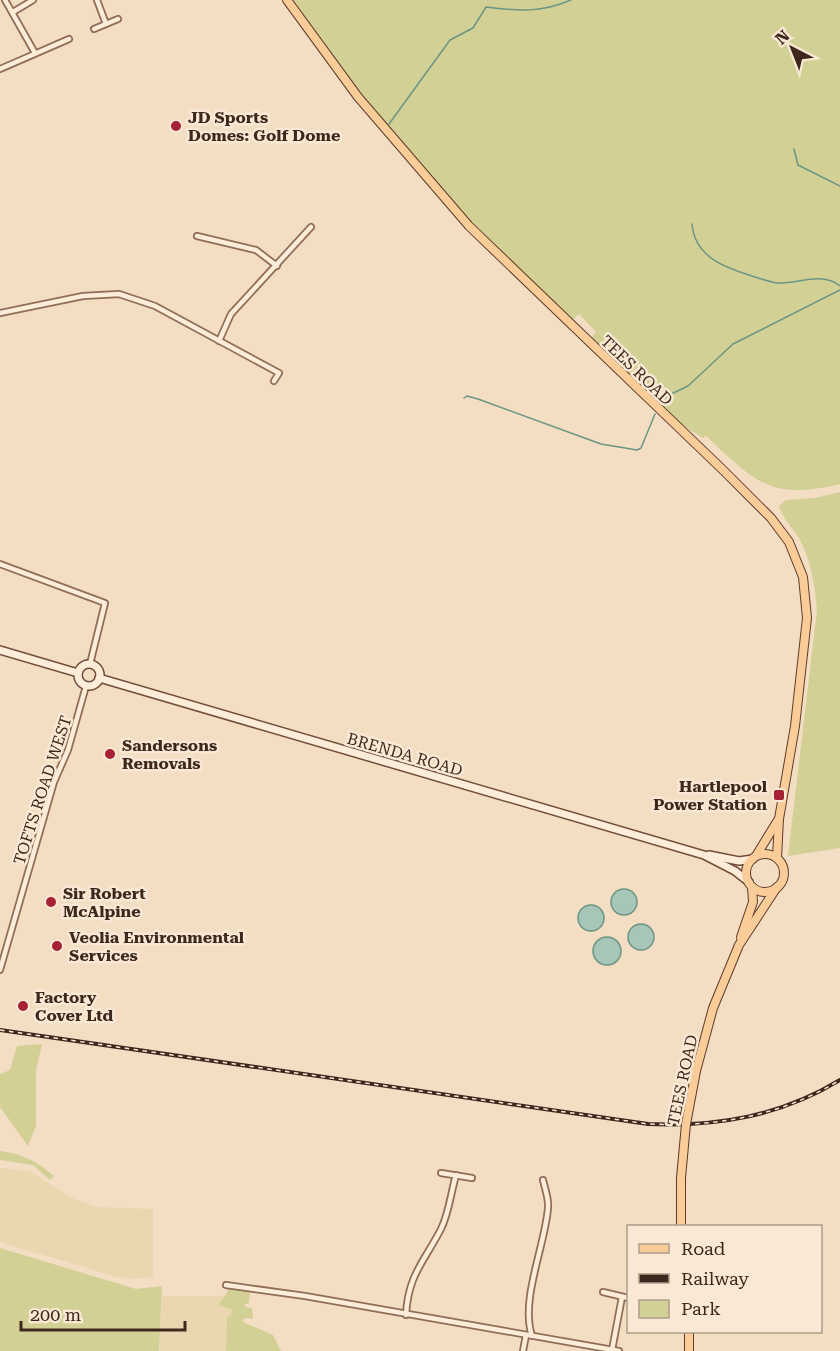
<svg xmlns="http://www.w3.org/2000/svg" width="840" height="1351" font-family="'Roboto Serif',serif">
  <rect width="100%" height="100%" fill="#f3ddc3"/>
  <g fill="#ead7b0">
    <polygon points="0,1168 29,1171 74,1199 97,1207 153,1209 153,1277 133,1279 117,1277 0,1242"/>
    <polygon points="162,1296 224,1296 220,1305 232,1309 231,1317 227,1317 226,1351 160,1351"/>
  </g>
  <g fill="#d3d096">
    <path d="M292,0H840V484C770,501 754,481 706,436L703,438L682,425L590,340L596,332L579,314L572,320L568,318L457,207L365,99Z"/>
    <path d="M840,492V848L788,856L817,610C815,585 811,560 799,538C792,527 783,519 779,506L786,500L815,498Z"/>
    <polygon points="42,1044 36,1070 36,1126 28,1146 0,1107 0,1074 10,1070 17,1046"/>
    <path d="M0,1151C22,1154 37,1161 54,1176L50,1180L33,1165L0,1160Z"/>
    <polygon points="0,1248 136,1289 162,1286 159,1351 0,1351"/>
    <polygon points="230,1287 250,1290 249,1303 245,1304 245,1307 252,1308 253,1319 244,1318 243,1322 273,1335 281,1351 226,1351 227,1317 231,1316 232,1310 219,1305"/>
  </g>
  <g fill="#a6c6b7" stroke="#6b9584" stroke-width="1.5">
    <circle cx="624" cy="902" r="13"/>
    <circle cx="591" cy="918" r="13"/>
    <circle cx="641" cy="937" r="13"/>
    <circle cx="607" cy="951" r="14"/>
  </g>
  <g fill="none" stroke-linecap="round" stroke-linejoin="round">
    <g stroke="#6b9584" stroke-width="1.5">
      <path d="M389,124L450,40L473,28L486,7C519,11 540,13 571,0"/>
      <polyline points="794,149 798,165 840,186"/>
      <path d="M692,224C695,258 726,268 755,277C762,279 770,282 777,283C798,284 822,271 840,286"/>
      <polyline points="464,398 467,396 478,399 601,444 637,450 641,448 655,414"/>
      <polyline points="660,404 667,396 688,386 733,344 840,290"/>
    </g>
    <g stroke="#906d57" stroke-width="8">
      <g id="street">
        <polyline points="5,0 35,53"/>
        <polyline points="97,0 106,24 118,19"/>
        <polyline points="13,12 33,0"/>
        <polyline points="94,29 106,24"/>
        <polyline points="0,69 69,39"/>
        <polyline points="197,236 256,250 277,266"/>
        <polyline points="0,313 83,296 119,294 155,306 279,373 274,381"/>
        <polyline points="219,341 231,314 311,227"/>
        <polyline points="0,564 105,603 90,664"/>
        <polyline points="0,970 54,782 68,750 86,686"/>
        <polyline points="441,1173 472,1178"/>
        <polyline points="226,1285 305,1296 619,1351"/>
        <polyline points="603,1292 628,1298"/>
        <path d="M406,1315C408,1275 424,1262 441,1229C449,1213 451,1192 456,1175"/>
        <path d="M532,1336C520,1300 545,1246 548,1208C549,1199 545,1189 543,1180"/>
        <polyline points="612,1350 622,1297"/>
        <polyline points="523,1351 526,1335"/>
      </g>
    </g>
    <g stroke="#724e3a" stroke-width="10">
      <g id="secondary">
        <polyline points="0,650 78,673"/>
        <circle cx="89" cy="675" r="11"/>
        <polyline points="99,678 704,855 735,871 749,882"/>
        <polyline points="709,855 739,861 753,859"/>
      </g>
    </g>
    <g stroke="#5d3b2c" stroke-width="10">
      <g id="primary">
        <polyline points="287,0 358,97 469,226 723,470 771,518 789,542 803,577 807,618 795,726 779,819 777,858"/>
        <circle cx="765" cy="873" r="19"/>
        <polyline points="756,856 778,820"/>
        <polyline points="741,937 753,902 752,887"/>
        <polyline points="696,1071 713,1008 739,945 777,887"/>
        <polyline points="681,1178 681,1226"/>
        <polyline points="689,1332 689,1351"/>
      </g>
    </g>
    <use href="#street" stroke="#fcecd8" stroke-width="4.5"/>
    <use href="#secondary" stroke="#fcecd8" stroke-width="7"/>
    <use href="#primary" stroke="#facc98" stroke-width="8"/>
    <g stroke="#3e281d" stroke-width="4">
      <path id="rail" d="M0,1030L648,1124C717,1127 781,1116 840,1080"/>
    </g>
    <use href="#rail" stroke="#f9e9d4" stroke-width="1.5" stroke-dasharray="4.5" stroke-linecap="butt"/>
    <g stroke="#5d3b2c" stroke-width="10" stroke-linecap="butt">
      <polyline id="primary-bridge" points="681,1178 686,1124 696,1071"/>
    </g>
    <use href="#primary-bridge" stroke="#facc98" stroke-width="8"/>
  </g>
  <g fill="#a62036" stroke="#f9e9d4" stroke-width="2">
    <circle cx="176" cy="126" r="6"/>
    <circle cx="110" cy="754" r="6"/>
    <rect x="773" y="789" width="12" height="12" rx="3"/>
    <circle cx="51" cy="902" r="6"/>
    <circle cx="57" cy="946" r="6"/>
    <circle cx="23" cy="1006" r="6"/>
  </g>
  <g text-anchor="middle" stroke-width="5" stroke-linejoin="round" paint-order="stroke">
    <g font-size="16" font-weight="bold" fill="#3e281d" stroke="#f9e9d4" text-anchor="start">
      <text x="188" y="123">JD Sports<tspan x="188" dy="18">Domes: Golf Dome</tspan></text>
      <text x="122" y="751">Sandersons<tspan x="122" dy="18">Removals</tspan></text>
      <text x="767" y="792" text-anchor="end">Hartlepool<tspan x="767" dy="18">Power Station</tspan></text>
      <text x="63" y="899">Sir Robert<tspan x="63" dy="18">McAlpine</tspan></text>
      <text x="69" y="943">Veolia Environmental<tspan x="69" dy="18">Services</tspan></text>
      <text x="35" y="1003">Factory<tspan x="35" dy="18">Cover Ltd</tspan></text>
    </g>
    <g font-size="16" fill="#3e281d" stroke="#f9e9d4">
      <text transform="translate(637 370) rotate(44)" y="6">TEES ROAD</text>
      <text transform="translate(405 754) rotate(16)" y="6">BRENDA ROAD</text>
      <text transform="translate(42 790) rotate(-72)" y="6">TOFTS ROAD WEST</text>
      <text transform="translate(682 1080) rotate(-78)" y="6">TEES ROAD</text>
    </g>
  </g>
  <rect x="627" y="1225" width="195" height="108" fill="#f9e9d4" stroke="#ae9c8b" stroke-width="1.5"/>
  <rect x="639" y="1244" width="30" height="9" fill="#facc98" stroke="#ae9c8b" stroke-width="1.5"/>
  <text x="681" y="1255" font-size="18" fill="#3e281d">Road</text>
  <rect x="639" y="1274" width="30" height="9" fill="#3e281d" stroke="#ae9c8b" stroke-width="1.5"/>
  <text x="681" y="1285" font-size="18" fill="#3e281d">Railway</text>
  <rect x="639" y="1300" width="30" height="18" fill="#d3d096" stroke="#ae9c8b" stroke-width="1.5"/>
  <text x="681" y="1315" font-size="18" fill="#3e281d">Park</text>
  <g transform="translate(792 48) rotate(318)" stroke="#f9e9d4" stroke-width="4.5" paint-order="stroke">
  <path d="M0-4.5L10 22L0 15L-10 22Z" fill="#3e281d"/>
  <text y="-9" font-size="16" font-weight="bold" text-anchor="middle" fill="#3e281d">N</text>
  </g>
  <path d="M21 1321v9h164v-9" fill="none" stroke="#3e281d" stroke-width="3"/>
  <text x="30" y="1321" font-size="18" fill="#3e281d" stroke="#f9e9d4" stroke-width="4.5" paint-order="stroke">200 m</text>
</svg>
